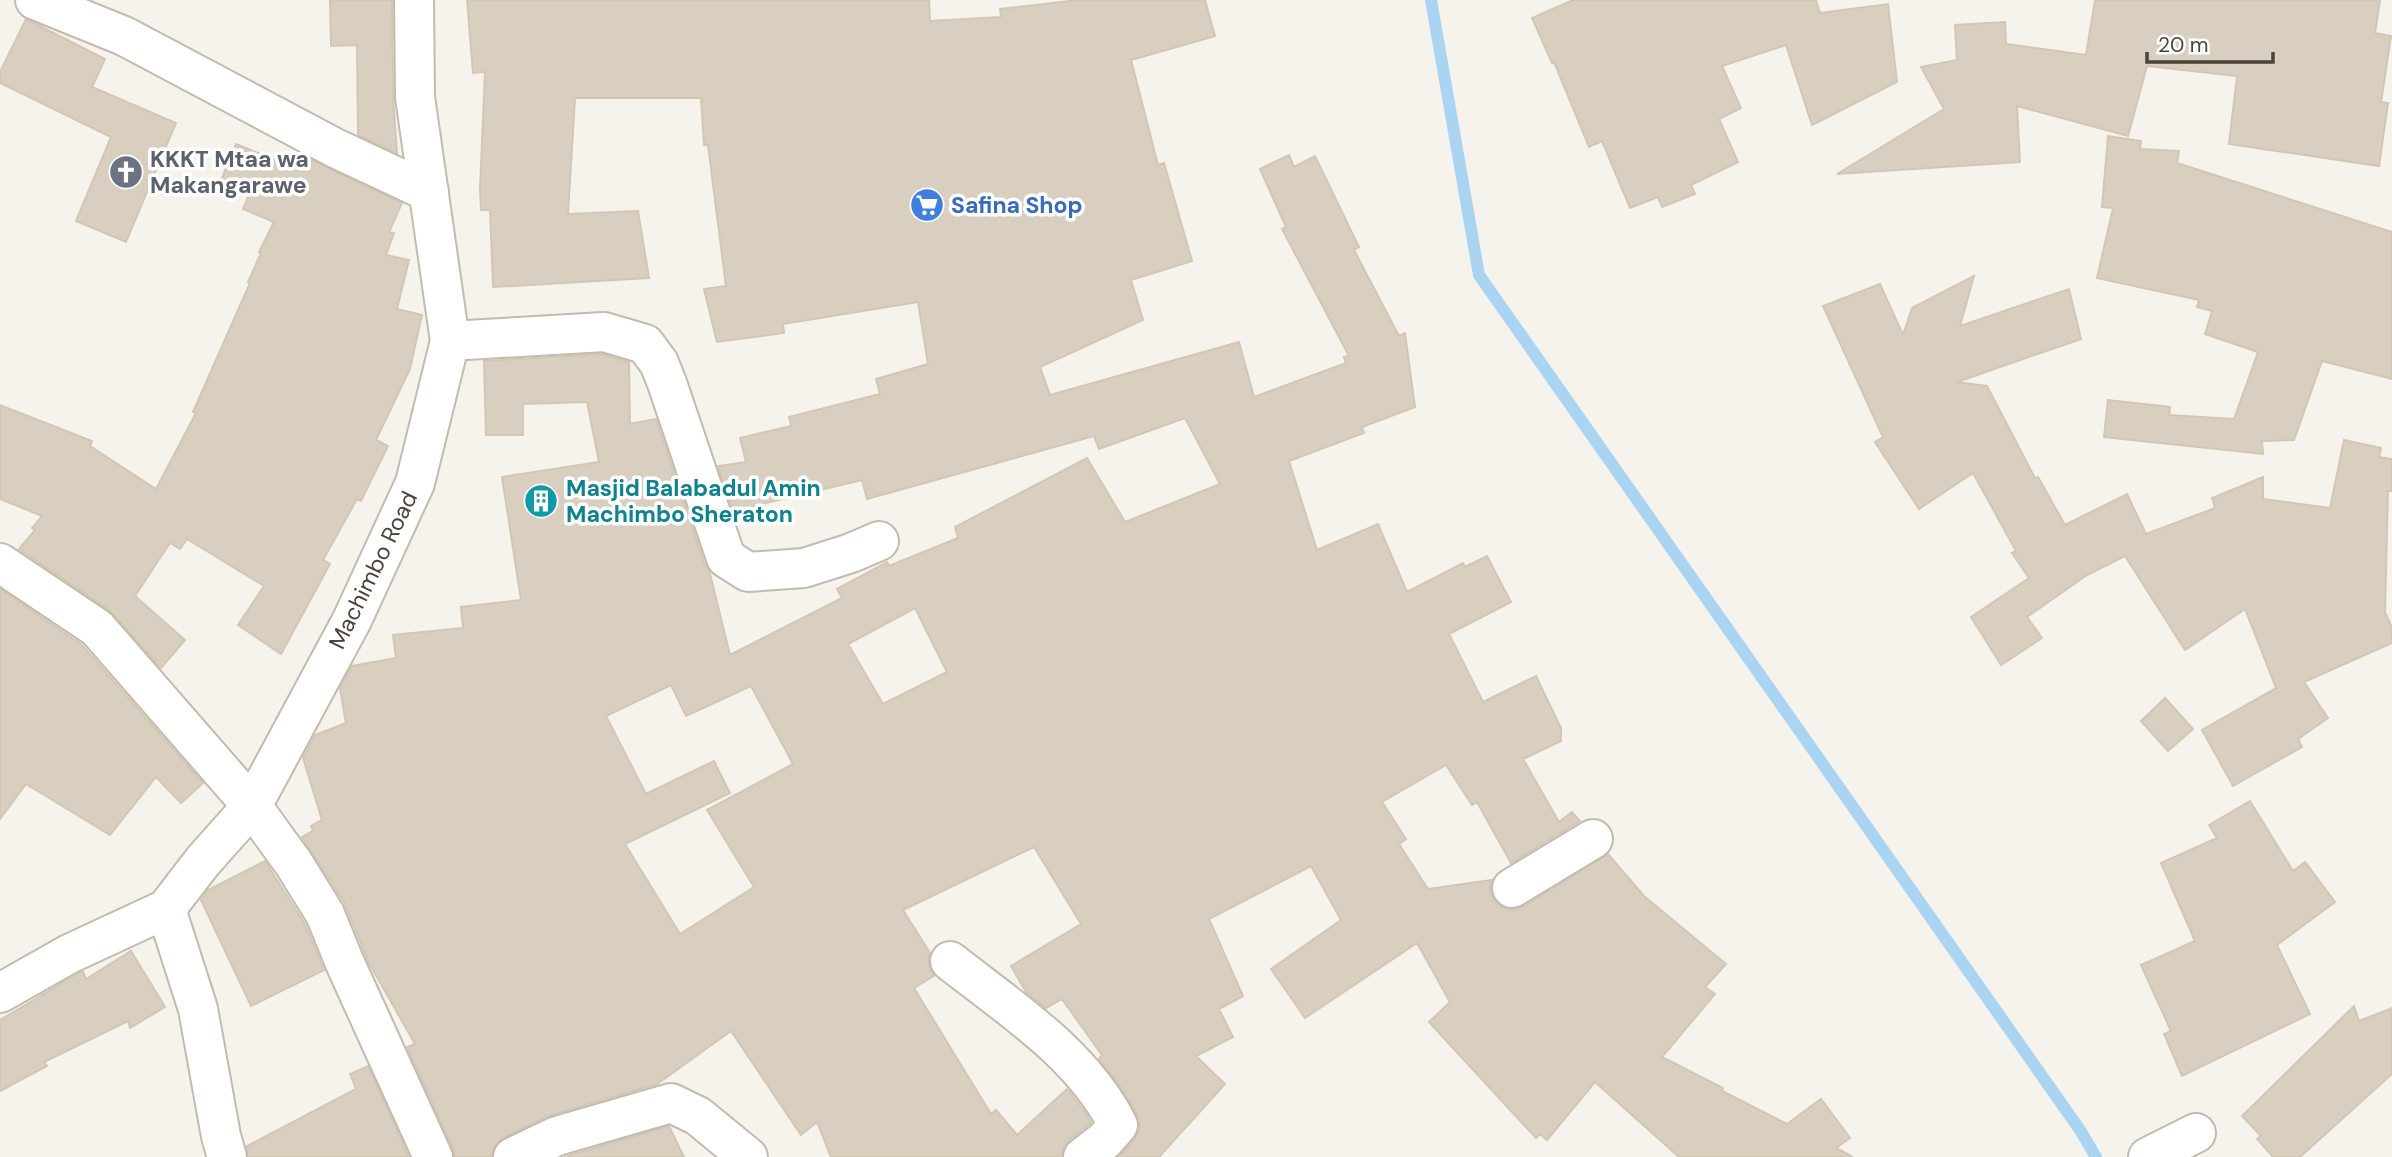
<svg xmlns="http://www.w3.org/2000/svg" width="2392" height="1157" font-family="'DM Sans',sans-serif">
  <rect width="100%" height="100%" fill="#f6f3ec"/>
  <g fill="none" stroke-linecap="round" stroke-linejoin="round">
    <polyline stroke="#a9d4f2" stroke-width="12" points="1431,0 1479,275 2080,1130 2096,1157"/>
  </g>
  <g fill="#d8cfc1" stroke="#d3c7b4" stroke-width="2" fill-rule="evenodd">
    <polygon points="330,0 392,0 393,97 397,153 358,135 357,45 331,46"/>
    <path d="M467,0H929L930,21L1001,17L1000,9L1078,0H1205L1215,36L1131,60L1158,165L1164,163L1192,261L1131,280L1143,320L1040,367L1050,395L1239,342L1254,397L1346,363L1344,357L1349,356L1282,229L1286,227L1260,169L1289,155L1294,167L1315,156L1359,247L1354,250L1399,336L1405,333L1415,407L1362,427L1364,433L1289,461L1317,550L1378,524L1407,592L1463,563L1465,567L1487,556L1511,602L1449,634L1483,702L1536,676L1561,728V741L1523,759L1559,822L1572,812L1580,821L1511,863L1477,802L1472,805L1446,765L1382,802L1406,839L1399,844L1428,889L1492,880L1490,889L1494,900L1501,907L1512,910L1523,907L1608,854L1644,896L1726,964L1705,987L1715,994L1662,1057L1723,1088L1722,1091L1787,1124L1821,1099L1850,1138L1836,1148L1853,1157H1679L1595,1082L1547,1140L1540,1134L1536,1138L1429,1022L1450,1002L1417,943L1305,1018L1271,969L1341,920L1311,866L1209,919L1243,996L1219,1009L1233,1037L1196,1056L1225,1084L1159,1157H1119L1135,1139L1140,1128L1137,1114L1120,1086L1099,1059L1102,1055L1062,999L1046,1008L1026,992L1011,966L1081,924L1034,847L903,910L930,953L928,959L930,969L934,976L914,988L991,1114L996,1110L1017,1135L1067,1089L1085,1112L1091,1123L1069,1140L1063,1148L1062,1157H831L817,1122L801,1135L731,1031L657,1084L548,1116L503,1138L495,1145L491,1157H455L453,1148L407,1047L415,1044L369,963L344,902L302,837L313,831L311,826L322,820L303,758L315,735L346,723L340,689L352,666L396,658L393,635L463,628L461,607L521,600L502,477L599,462L587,402L523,404V435H486L484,361L601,354L629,362L630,424L656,419L705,565L709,570L730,655L842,598L837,589L887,562L889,566L958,538L955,527L1087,458L1125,522L1220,484L1185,418L1099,449L1094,436L867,499L862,480L733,511L718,466L746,462L740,438L791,426L789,417L880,394L876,379L928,364L918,302L783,324L784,333L717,342L704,289L726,286L708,145H704L701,98H575L568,214L638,211L649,278L493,287L490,210H481L480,189L485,72L473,73ZM915,608L947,672L883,704L848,644ZM671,685L686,716L751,686L793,764L707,810L754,887L680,934L625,844L730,793L714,761L646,794L606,716Z"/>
    <polygon points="1573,0 1816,0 1820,13 1888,4 1897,82 1812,125 1786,45 1722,66 1741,108 1719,119 1738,162 1691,185 1695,194 1662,207 1658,197 1630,208 1602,141 1589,147 1554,62 1552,63 1532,18"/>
    <polygon points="2095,0 2380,0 2375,33 2391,36 2381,102 2388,103 2379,166 2229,144 2237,76 2147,66 2128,136 2017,106 2020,162 1837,174 1944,109 1921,67 1957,60 1955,25 2005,22 2006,44 2086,55"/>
    <polygon points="26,19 105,59 92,87 176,123 126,242 76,221 111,137 0,83 0,72"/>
    <polygon points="2108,136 2141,141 2140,149 2179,151 2177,163 2392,232 2392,379 2322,361 2294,440 2262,441 2263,454 2104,437 2108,400 2170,407 2169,415 2234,419 2258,352 2205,334 2212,311 2197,307 2199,300 2097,278 2113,208 2102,207"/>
    <polygon points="236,144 300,170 307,158 402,203 389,232 394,233 386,255 409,260 397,309 422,315 410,369 376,440 388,446 361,501 357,499 323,560 330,564 281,654 238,625 264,586 187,539 180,549 170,543 135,596 185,640 161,668 109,610 19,549 35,530 32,528 42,516 0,499 0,405 92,441 90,446 156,489 196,413 193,412 250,283 248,282 261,253 259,252 274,222 243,209 249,195 220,183"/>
    <polygon points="1974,276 1960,326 2069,289 2081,339 1957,382 1987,386 2035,478 2038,477 2065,525 2127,494 2146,534 2215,508 2212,498 2263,477 2263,499 2330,508 2344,440 2381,448 2379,457 2392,459 2392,491 2388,491 2385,612 2392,628 2392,643 2304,682 2328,718 2298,739 2302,747 2233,786 2202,730 2276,688 2245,609 2185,650 2125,556 2087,575 2027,617 2042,638 2001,665 1971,617 2029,578 2012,553 2016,551 1973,473 1919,509 1875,442 1883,437 1823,306 1880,284 1903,335 1912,308"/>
    <polygon points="0,589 82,645 203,783 181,803 156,777 110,835 26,784 0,819"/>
    <polygon points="2165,698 2193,729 2168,751 2141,721"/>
    <polygon points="2250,801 2293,871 2305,862 2335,902 2277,945 2310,1014 2182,1076 2164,1034 2171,1031 2141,965 2195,941 2161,863 2217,838 2209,825"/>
    <polygon points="265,861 305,924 324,970 251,1006 201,900 208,890"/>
    <polygon points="131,951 165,1007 130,1028 128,1021 44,1062 47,1066 0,1091 0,1020 79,973 83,972 86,979"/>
    <polygon points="2354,1006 2359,1021 2392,1008 2392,1074 2300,1157 2273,1157 2257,1139 2261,1136 2242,1116"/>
    <polygon points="368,1066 409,1157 248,1157 247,1146 356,1089 350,1074"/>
    <polygon points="669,1126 684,1157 564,1157 565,1157"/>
  </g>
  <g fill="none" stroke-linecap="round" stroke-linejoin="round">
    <g stroke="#c2bbae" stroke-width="42">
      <g id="minor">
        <polyline points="35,0 124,36 335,148 429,192"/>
        <polyline points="450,341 604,332 645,344 659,363 667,383 726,558 748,572 804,568 851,553 879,541"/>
        <polyline points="0,563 97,628 252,806 294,864 325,914 344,961 433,1157"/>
        <polyline points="1512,888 1593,839"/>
        <polyline points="166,909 198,1009 221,1136 227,1157"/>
        <path d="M950,961C1011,1009 1082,1054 1118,1125L1105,1140L1083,1157"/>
        <polyline points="0,993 69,954 166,909 203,861 252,806 352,620 415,483 450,341 415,97 414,0"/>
        <polyline points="513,1157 557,1136 671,1103 698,1116 748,1157"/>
        <polyline points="2148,1157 2196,1133"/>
      </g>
    </g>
    <use href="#minor" stroke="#fff" stroke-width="38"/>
  </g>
  <defs>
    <g id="church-disc" transform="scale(1.75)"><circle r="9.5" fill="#6b7280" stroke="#fff"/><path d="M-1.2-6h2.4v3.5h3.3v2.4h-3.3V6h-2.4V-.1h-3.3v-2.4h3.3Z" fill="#fff"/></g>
    <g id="supermarket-disc" transform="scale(1.75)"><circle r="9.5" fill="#3f7fe0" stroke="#fff"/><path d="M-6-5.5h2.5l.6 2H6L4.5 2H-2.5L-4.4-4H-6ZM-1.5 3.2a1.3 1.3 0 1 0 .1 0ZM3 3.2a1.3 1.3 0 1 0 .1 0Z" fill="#fff"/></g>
    <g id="building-disc" transform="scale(1.75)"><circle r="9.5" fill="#0f9aa8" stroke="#fff"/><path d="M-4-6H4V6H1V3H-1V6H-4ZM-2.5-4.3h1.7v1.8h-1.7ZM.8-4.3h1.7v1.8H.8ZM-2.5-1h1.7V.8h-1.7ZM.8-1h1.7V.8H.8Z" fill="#fff"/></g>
  </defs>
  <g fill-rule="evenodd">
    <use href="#church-disc" x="126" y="172"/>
    <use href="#supermarket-disc" x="927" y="205"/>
    <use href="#building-disc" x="541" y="501"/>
  </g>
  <g text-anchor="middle" stroke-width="7" stroke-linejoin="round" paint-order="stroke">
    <g font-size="23" font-weight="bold" fill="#5b616d" stroke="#fff" text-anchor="start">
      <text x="150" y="167">KKKT Mtaa wa<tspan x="150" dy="26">Makangarawe</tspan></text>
    </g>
    <g font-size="23" font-weight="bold" fill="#366cbe" stroke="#fff" text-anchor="start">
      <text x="951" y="213">Safina Shop</text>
    </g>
    <g font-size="23" font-weight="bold" fill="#0d838f" stroke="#fff" text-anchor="start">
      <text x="566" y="496">Masjid Balabadul Amin<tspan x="566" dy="26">Machimbo Sheraton</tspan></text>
    </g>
    <g font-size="23" fill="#4b4439" stroke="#fff">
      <text transform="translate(373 570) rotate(-64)" y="8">Machimbo Road</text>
    </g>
  </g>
  <path d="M2147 52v10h126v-10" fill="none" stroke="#4b4439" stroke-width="3.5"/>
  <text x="2158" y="52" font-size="21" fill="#4b4439" stroke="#ffffff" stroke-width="5" paint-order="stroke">20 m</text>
</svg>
